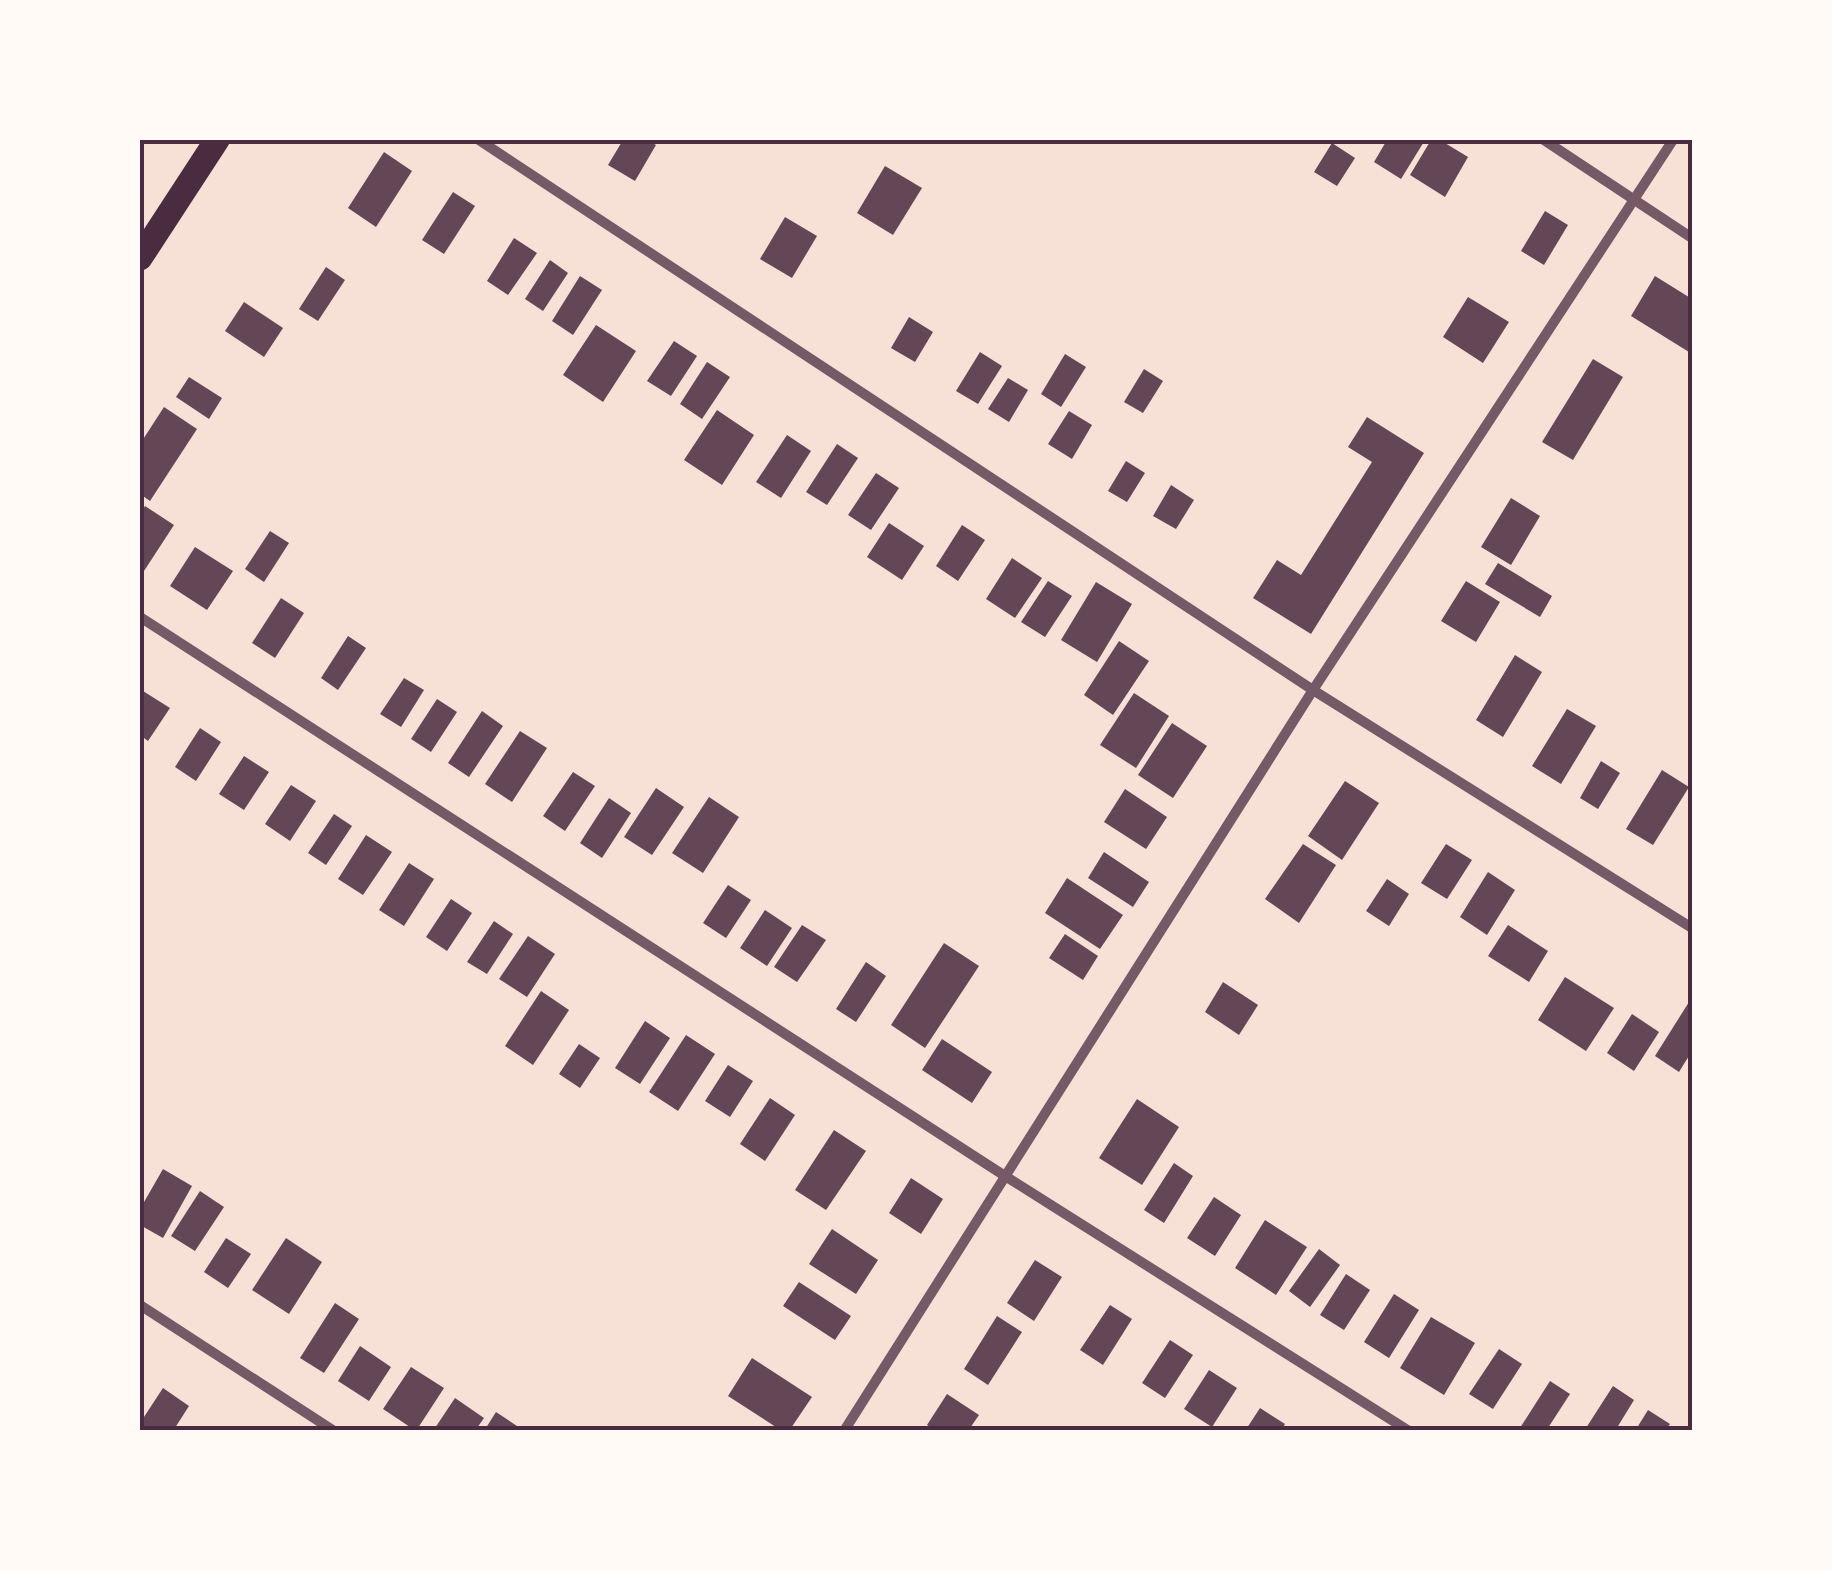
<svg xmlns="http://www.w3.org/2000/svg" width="1832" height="1571" font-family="Helvetica,sans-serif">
  <rect width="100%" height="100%" fill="#f7e1d7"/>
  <g fill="#644757">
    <polygon points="623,140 647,140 656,145 635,181 608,165"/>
    <polygon points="1387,140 1425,140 1401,179 1374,162"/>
    <polygon points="1431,140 1440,140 1468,157 1445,197 1410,175"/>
    <polygon points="1332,143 1355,158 1337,186 1314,172"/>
    <polygon points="384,152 412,171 376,227 348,208"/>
    <polygon points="885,166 922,188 893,235 857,213"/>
    <polygon points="453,192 475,206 444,254 422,240"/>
    <polygon points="1545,211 1568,225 1544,265 1521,251"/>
    <polygon points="785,217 817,236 792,278 760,259"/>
    <polygon points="514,238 537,253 508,295 487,281"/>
    <polygon points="550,260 568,273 543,311 525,299"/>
    <polygon points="326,267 345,280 318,321 299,309"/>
    <polygon points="580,276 602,290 573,335 552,321"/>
    <polygon points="1655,276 1692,299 1692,346 1689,352 1631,316"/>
    <polygon points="1468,297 1509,322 1483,363 1443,337"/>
    <polygon points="244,302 283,328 264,357 225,331"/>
    <polygon points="909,317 933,332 915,362 891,348"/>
    <polygon points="596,325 636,351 603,402 563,375"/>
    <polygon points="674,341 697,356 671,396 647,381"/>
    <polygon points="980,352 1002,366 978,404 956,391"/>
    <polygon points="1065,354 1086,367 1061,407 1041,394"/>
    <polygon points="1593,359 1623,377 1573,460 1542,442"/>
    <polygon points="707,362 730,377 702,419 680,404"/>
    <polygon points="1144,369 1163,381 1143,413 1124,402"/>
    <polygon points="189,377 222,398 209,419 176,397"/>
    <polygon points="1008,378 1028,390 1009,422 988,409"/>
    <polygon points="164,407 197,429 150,501 140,494 140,444"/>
    <polygon points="717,410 754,435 722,485 684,460"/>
    <polygon points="1069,411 1092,425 1072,459 1048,444"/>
    <polygon points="1367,417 1424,453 1311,634 1253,598 1277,560 1301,575 1372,462 1348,447"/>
    <polygon points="787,435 811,451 781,498 756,482"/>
    <polygon points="837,444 858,458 827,505 806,492"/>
    <polygon points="1126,461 1145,473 1127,502 1108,491"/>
    <polygon points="876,473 899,488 871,530 848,515"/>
    <polygon points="1171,485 1194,500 1176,529 1153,516"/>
    <polygon points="1511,498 1540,516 1511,565 1481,547"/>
    <polygon points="145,506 174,525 144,571 140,569 140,514"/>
    <polygon points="889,523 924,546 902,580 867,557"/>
    <polygon points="962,525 985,540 958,581 936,566"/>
    <polygon points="270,531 289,543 264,582 245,569"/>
    <polygon points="195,547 233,571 207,610 170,586"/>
    <polygon points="1012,558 1042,578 1015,618 986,599"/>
    <polygon points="1498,563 1552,596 1540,617 1485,584"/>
    <polygon points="1048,581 1072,596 1045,637 1021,622"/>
    <polygon points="1466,581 1500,602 1476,642 1441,621"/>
    <polygon points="1096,582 1132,604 1097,662 1061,640"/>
    <polygon points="281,598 304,613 275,658 252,643"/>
    <polygon points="348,636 366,648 338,690 321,678"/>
    <polygon points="1119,641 1149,661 1113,715 1084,695"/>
    <polygon points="1515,655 1542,672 1503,737 1476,720"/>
    <polygon points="404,678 424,690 401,727 380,714"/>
    <polygon points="143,691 170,708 148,741 140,735 140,696"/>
    <polygon points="1134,693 1169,716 1136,768 1100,745"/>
    <polygon points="437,699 457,712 431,752 411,739"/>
    <polygon points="1567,709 1596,726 1561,784 1532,766"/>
    <polygon points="482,711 503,726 469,777 448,763"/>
    <polygon points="1172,723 1207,746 1173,798 1138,775"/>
    <polygon points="200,728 221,742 196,781 175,767"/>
    <polygon points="520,731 547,748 512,802 485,784"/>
    <polygon points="244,756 269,772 244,810 219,794"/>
    <polygon points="1601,761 1620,773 1598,809 1580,798"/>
    <polygon points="1662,770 1689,787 1653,845 1626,829"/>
    <polygon points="573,772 595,786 565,831 543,816"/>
    <polygon points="1345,781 1379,803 1342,860 1308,836"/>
    <polygon points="291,785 316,801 290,841 265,824"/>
    <polygon points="656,788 684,807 652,855 624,837"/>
    <polygon points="1125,789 1167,817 1146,849 1104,822"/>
    <polygon points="709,797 739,817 703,873 672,853"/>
    <polygon points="609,798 631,813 602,858 580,843"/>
    <polygon points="334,814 352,826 326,865 308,853"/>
    <polygon points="366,835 392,852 363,895 338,879"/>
    <polygon points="1303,844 1336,865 1299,923 1265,899"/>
    <polygon points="1446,844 1472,860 1447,899 1421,883"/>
    <polygon points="1104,852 1149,882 1133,907 1088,878"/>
    <polygon points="409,863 434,879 404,926 379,910"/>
    <polygon points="1488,872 1515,890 1487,935 1460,917"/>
    <polygon points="1067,878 1123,915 1100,949 1045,913"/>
    <polygon points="1387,879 1409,894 1389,926 1366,911"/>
    <polygon points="728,885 751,900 726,938 703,923"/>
    <polygon points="451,899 472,913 447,951 426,937"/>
    <polygon points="765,910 792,928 767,966 740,948"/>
    <polygon points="494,921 513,934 487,974 467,962"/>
    <polygon points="802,925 826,940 797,982 774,967"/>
    <polygon points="1508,925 1548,951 1529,982 1488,956"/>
    <polygon points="1065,934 1098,956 1083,980 1049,958"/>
    <polygon points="528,936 555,954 527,997 499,979"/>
    <polygon points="944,943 979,966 925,1048 891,1025"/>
    <polygon points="866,962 886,976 856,1022 836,1009"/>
    <polygon points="1565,977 1614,1008 1586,1051 1538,1020"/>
    <polygon points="1223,982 1258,1005 1239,1035 1205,1012"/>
    <polygon points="541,991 569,1010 533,1065 505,1046"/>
    <polygon points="1689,1002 1692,1004 1692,1051 1679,1072 1655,1056"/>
    <polygon points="1632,1014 1659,1032 1634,1071 1607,1053"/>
    <polygon points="645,1021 670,1038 640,1084 615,1068"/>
    <polygon points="686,1035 715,1054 678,1111 649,1092"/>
    <polygon points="942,1039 992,1072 972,1103 922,1070"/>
    <polygon points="579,1044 600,1058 580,1088 559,1074"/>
    <polygon points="728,1065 753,1081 730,1117 705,1101"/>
    <polygon points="770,1098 795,1115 765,1161 740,1144"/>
    <polygon points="1137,1099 1179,1127 1142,1185 1099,1158"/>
    <polygon points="834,1130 866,1151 826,1210 795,1190"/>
    <polygon points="1174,1163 1193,1176 1164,1223 1144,1210"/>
    <polygon points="163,1169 192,1186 163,1238 140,1225 140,1209"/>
    <polygon points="911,1178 943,1199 921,1234 889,1213"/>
    <polygon points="200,1191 224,1207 195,1251 171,1236"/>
    <polygon points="1214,1197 1241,1215 1215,1256 1187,1238"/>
    <polygon points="1265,1220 1307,1247 1276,1295 1235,1268"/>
    <polygon points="832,1229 878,1260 856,1294 809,1264"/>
    <polygon points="226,1238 251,1254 228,1288 204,1272"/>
    <polygon points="286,1238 322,1262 289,1314 252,1290"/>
    <polygon points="1319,1249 1340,1265 1310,1307 1289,1291"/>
    <polygon points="1035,1260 1062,1277 1034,1321 1007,1303"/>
    <polygon points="1346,1274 1370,1290 1344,1330 1320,1315"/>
    <polygon points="799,1282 851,1316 835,1340 783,1306"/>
    <polygon points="1394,1294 1419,1310 1389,1358 1364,1342"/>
    <polygon points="335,1303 359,1319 324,1373 300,1358"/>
    <polygon points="1110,1305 1132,1319 1103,1365 1080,1350"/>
    <polygon points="997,1316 1022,1332 988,1385 964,1369"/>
    <polygon points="1431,1317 1475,1343 1444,1395 1400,1368"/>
    <polygon points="1170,1340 1193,1355 1165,1398 1142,1383"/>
    <polygon points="360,1346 391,1367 369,1401 338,1381"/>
    <polygon points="1499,1349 1522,1364 1493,1409 1469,1394"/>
    <polygon points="752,1358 812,1397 789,1431 782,1431 728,1396"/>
    <polygon points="411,1367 444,1388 416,1431 383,1409"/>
    <polygon points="1209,1370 1237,1388 1212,1427 1184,1409"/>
    <polygon points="1550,1381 1570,1394 1546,1431 1518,1431"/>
    <polygon points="1613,1386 1634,1400 1615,1431 1591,1431 1586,1428"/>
    <polygon points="163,1388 189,1406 173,1431 140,1431 140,1423"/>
    <polygon points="947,1394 979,1415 968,1431 937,1431 927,1425"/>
    <polygon points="455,1398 484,1418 475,1431 433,1431"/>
    <polygon points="1260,1408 1285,1424 1281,1431 1245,1431"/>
    <polygon points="1648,1410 1670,1424 1665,1431 1635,1431"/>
    <polygon points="496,1412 517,1426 514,1431 484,1431"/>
  </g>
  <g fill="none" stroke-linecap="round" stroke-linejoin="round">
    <g stroke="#755966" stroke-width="10">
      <polyline points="479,140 1313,690 1692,928"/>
      <polyline points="1544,140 1692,238"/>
      <polyline points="140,617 1005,1176 1409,1431"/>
      <polyline points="140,1305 334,1431"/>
      <polyline points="844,1431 1313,690 1673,140"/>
    </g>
    <polyline stroke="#4a2c40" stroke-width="25" points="140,258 217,140"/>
  </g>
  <rect width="1832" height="1571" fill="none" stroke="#fffaf5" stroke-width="285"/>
  <rect x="142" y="142" width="1548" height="1286" fill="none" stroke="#4a2c40" stroke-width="4"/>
</svg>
